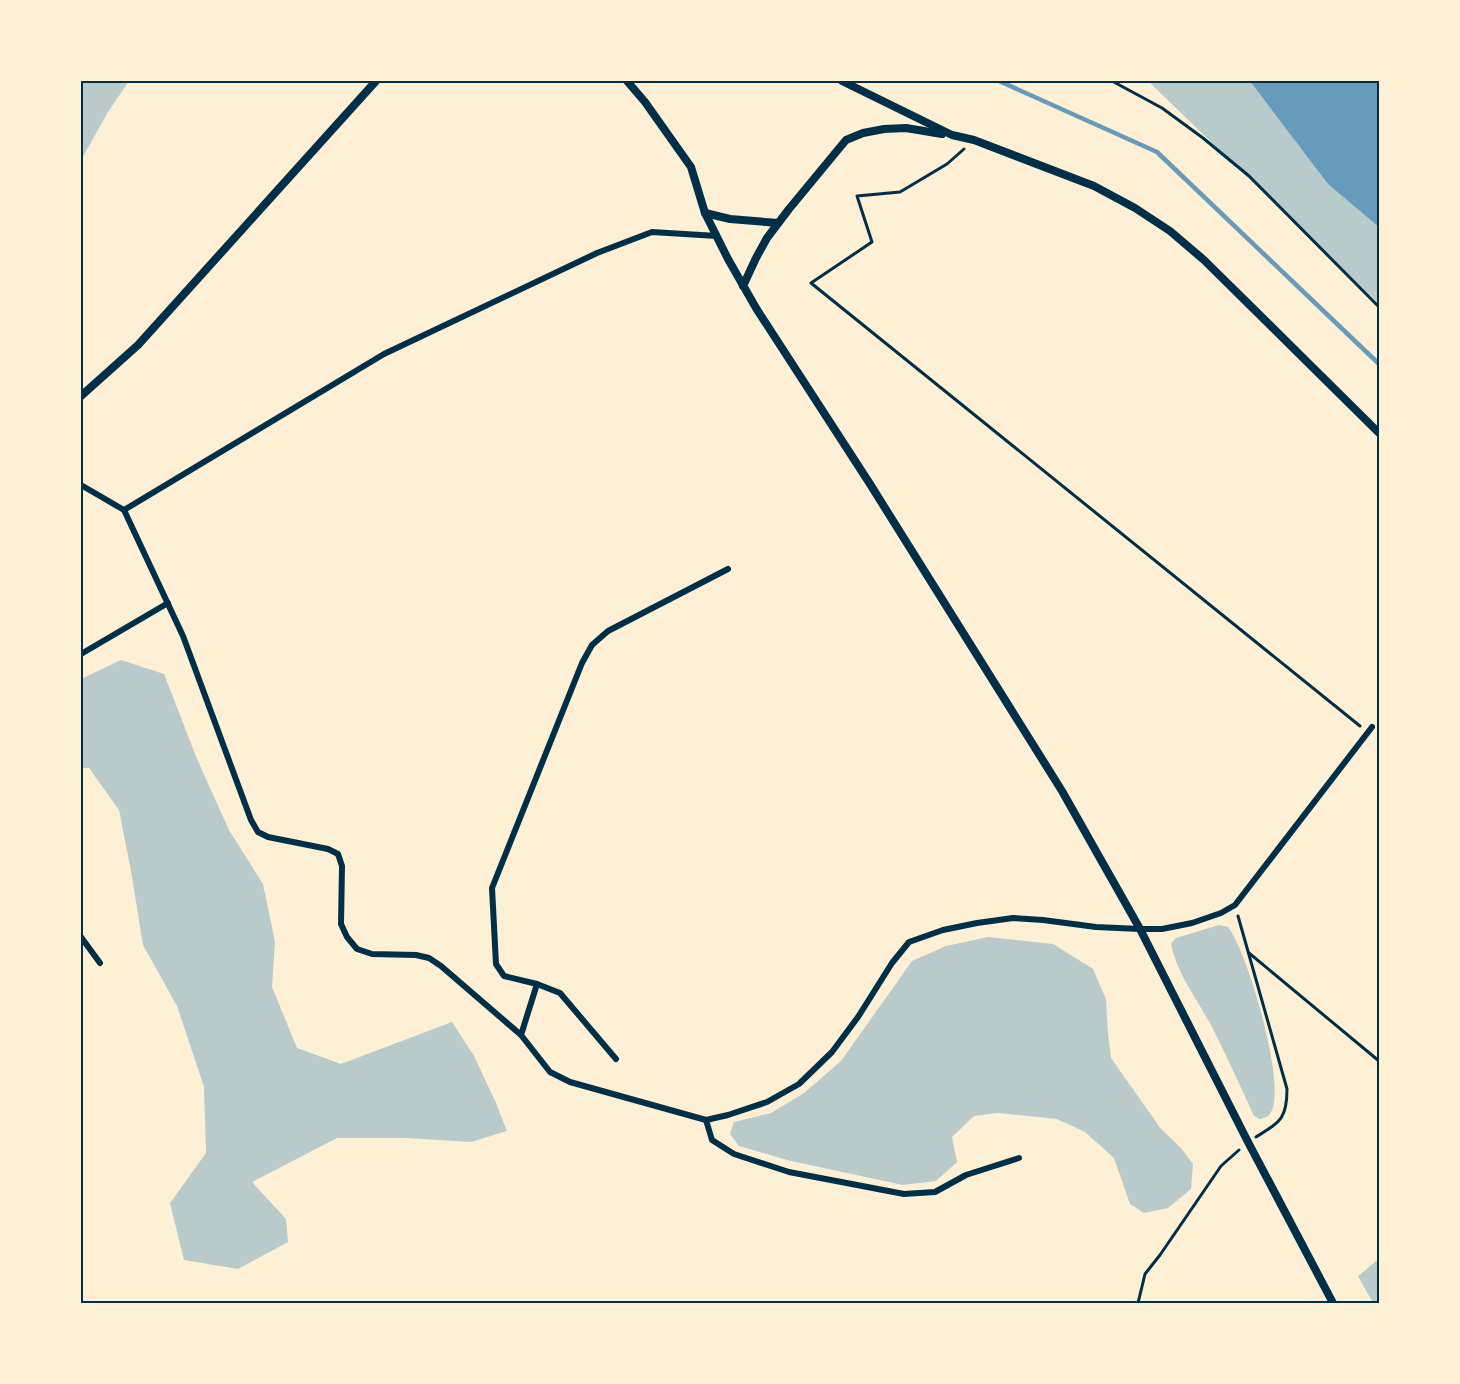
<svg xmlns="http://www.w3.org/2000/svg" width="1460" height="1384" font-family="'DejaVu Sans',sans-serif">
  <rect width="100%" height="100%" fill="#fdf0d5"/>
  <g fill="#b9caca">
    <polygon points="81,81 129,81 108,112 81,160"/>
    <polygon points="1147,81 1379,81 1379,304 1149,82"/>
    <polygon points="121,660 164,674 197,759 229,830 263,884 275,942 272,987 297,1048 341,1064 452,1022 474,1056 496,1103 507,1131 471,1142 406,1138 337,1138 252,1182 286,1219 288,1242 238,1269 184,1260 170,1203 206,1153 204,1087 177,1006 143,945 131,871 119,810 89,768 81,768 81,679"/>
    <path d="M1219,925L1228,927C1247,950 1287,1086 1271,1112C1269,1116 1265,1118 1260,1119L1254,1116C1240,1086 1227,1056 1212,1027C1198,1000 1176,973 1171,943L1176,938Z"/>
    <polygon points="988,937 1053,944 1093,969 1106,999 1108,1034 1111,1058 1161,1129 1181,1148 1193,1164 1191,1189 1168,1208 1144,1213 1130,1204 1114,1158 1085,1132 1057,1119 998,1113 974,1116 952,1137 957,1162 936,1181 903,1185 791,1161 739,1146 730,1134 734,1122 771,1113 804,1093 841,1061 912,961 946,946"/>
    <polygon points="1379,1259 1379,1303 1373,1303 1358,1276"/>
  </g>
  <polygon fill="#669bbc" points="1250,81 1379,81 1379,227 1328,184"/>
  <g fill="none" stroke-linecap="round" stroke-linejoin="round">
    <polyline stroke="#669bbc" stroke-width="4.5" points="999,81 1157,152 1379,364"/>
    <g stroke="#003049" stroke-width="3">
      <polyline points="1112,81 1162,108 1203,138 1249,176 1379,307"/>
      <polyline points="964,149 947,164 900,192 857,196 872,242 811,283 1360,726"/>
      <path d="M1238,916L1287,1089C1287,1119 1280,1122 1256,1137"/>
      <polyline points="1249,953 1379,1061"/>
      <polyline points="1138,1303 1145,1274 1160,1255 1221,1166 1239,1150"/>
    </g>
    <g stroke="#003049" stroke-width="6">
      <polyline points="81,485 124,510 183,636 251,820 258,832 268,837 328,849 338,854 342,866 341,924 347,937 357,949 372,954 416,955 429,958 441,966 521,1035 550,1072 570,1082 706,1120 712,1140 734,1154 789,1172 904,1194 935,1192 966,1175 1019,1158"/>
      <polyline points="124,510 384,354 597,253 652,232 717,236"/>
      <polyline points="81,654 168,603"/>
      <polyline points="81,937 100,963"/>
      <polyline points="521,1035 537,984"/>
      <polyline points="616,1059 560,993 537,984 504,976 496,964 492,888 582,663 592,645 608,631 728,569"/>
      <polyline points="706,1120 728,1115 767,1102 799,1084 832,1052 858,1017 892,963 909,942 943,930 977,923 1013,918 1043,920 1096,927 1140,929 1162,929 1192,923 1221,913 1235,905 1372,727"/>
    </g>
    <g stroke="#003049" stroke-width="8">
      <polyline points="627,81 645,102 691,167 705,213 728,259 756,308 870,484 1062,791 1140,929 1248,1142 1333,1303"/>
      <polyline points="842,81 952,135 974,140 1094,186 1135,208 1170,231 1204,260 1379,433"/>
      <polyline points="705,213 730,219 778,223"/>
      <polyline points="743,286 756,258 767,238 789,209 846,140 863,133 884,129 906,128 942,134"/>
      <polyline points="81,396 138,345 376,81"/>
    </g>
  </g>
  <rect width="1460" height="1384" fill="none" stroke="#fdf0d5" stroke-width="165"/>
  <rect x="82" y="82" width="1296" height="1220" fill="none" stroke="#003049" stroke-width="2"/>
</svg>
